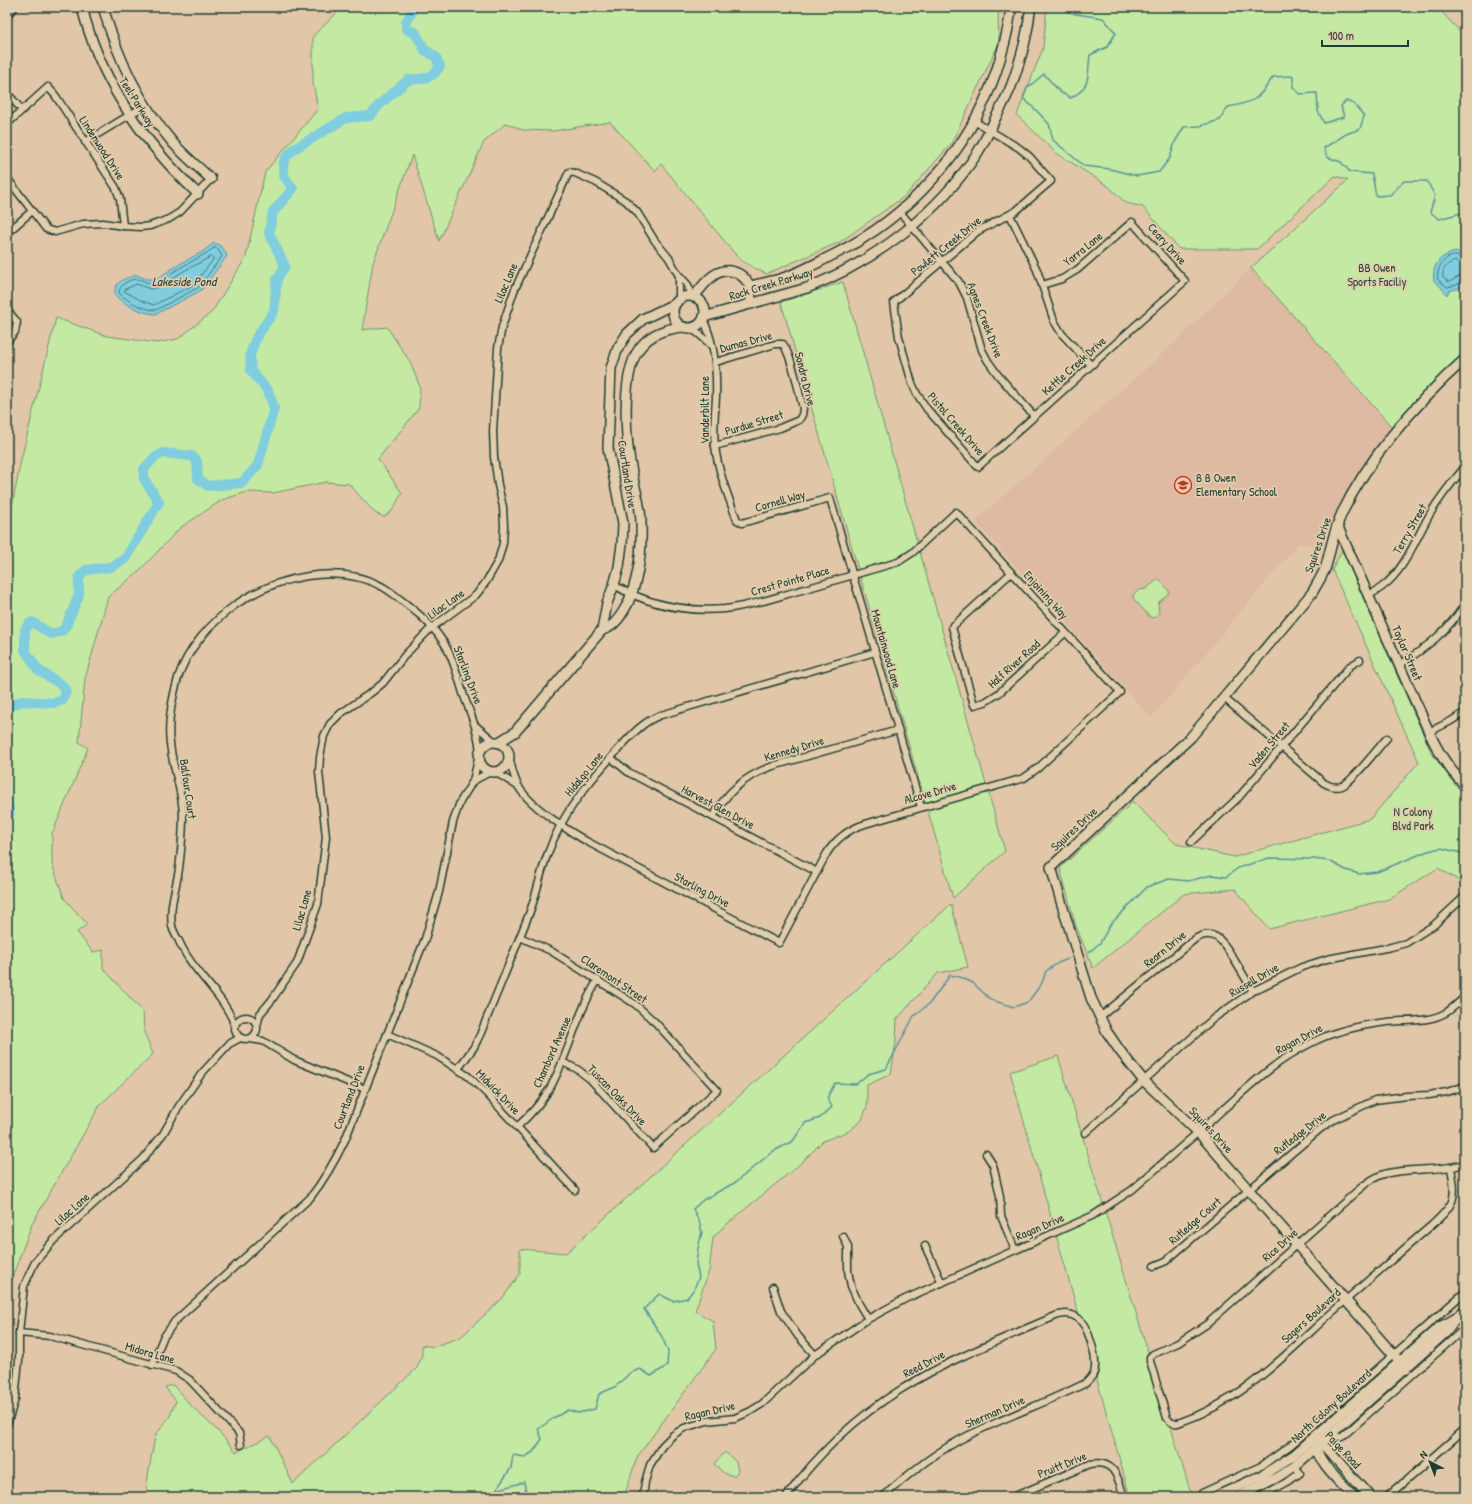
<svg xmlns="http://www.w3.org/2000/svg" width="1472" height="1504" font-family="'Patrick Hand',sans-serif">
  <rect width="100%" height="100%" fill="#e2c6a8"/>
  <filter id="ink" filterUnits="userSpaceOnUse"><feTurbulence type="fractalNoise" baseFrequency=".025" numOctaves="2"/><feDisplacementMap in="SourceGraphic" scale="8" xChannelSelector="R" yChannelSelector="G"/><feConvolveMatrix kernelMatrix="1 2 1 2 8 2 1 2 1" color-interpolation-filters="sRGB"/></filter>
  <g filter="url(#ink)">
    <polygon fill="#debaa2" points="1251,268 1391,426 1363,466 1340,505 1323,548 1299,543 1151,718 975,521 1172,345"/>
    <g fill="#c3e9a3" stroke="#71936c">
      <polygon points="343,7 1000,7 998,16 999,43 951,144 905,196 840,242 766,274 740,260 661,164 655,171 610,122 553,131 523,130 506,123 484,142 439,241 412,155 373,263 362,330 387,327 410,362 420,387 419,408 378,459 402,493 392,511 384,517 375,513 349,484 326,482 273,493 247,492 222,500 180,528 139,571 108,597 85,679 79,742 88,748 52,834 52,864 64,898 87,924 77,932 93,952 103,950 103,968 143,1012 144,1032 153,1054 100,1105 32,1224 7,1291 7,584 10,581 10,517 21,460 56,318 107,336 157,343 178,339 212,312 246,257 265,172 318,109 313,83 313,36"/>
      <polygon points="1047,7 1437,7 1465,37 1465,357 1391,426 1251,268 1348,180 1335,176 1257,249 1179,249 1143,207 1126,203 1108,186 1055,152 1017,115 1043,48"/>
      <polygon points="843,282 1005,851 953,898 781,302"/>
      <polygon points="1342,550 1431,752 1455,785 1465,794 1465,884 1438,868 1389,899 1269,929 1235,889 1184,894 1093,968 1076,926 1060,868 1133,802 1176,844 1234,857 1370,819 1419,762 1332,570"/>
      <polygon points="1157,580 1160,580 1169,591 1169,593 1158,603 1159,613 1153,618 1150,617 1133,598 1133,595 1139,590 1146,589"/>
      <polygon points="951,904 968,967 938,973 897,1019 896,1041 891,1074 867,1085 867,1106 862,1120 849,1131 823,1141 800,1164 721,1229 713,1238 709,1271 695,1311 713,1321 716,1349 637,1457 624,1497 146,1497 148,1476 155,1436 170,1416 176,1401 165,1387 173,1385 192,1407 219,1432 236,1452 270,1436 293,1484 417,1368 422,1355 422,1345 433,1347 461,1337 502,1299 520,1274 520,1249 566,1253"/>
      <polygon points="1058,1056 1192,1497 1130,1497 1126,1482 1010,1072"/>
      <polygon points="725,1452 736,1462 738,1471 734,1476 724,1473 714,1464"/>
      <polygon points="1327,1455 1351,1483 1350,1483 1324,1458"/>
    </g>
    <g fill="#80cddf" stroke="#59939b">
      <path d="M214,243C220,244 226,251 227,256L202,289L198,292L156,314C144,314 122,304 115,295C113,281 126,278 137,275L146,279H156L178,265L202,252Z"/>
      <path d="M1456,252L1461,254L1465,258V283L1460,288L1449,291L1447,295L1441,287L1434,281C1432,264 1439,256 1456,252Z"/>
    </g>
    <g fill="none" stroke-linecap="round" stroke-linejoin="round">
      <g stroke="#467778" stroke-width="1">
        <path d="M214,248H217L222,256L199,287L156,310C144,310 127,301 119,293C119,285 129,279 137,279C144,279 148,286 158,283C163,281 168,275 173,272C188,263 200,258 214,248Z"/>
        <polygon points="211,257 213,258 213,260 193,285 154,305 142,301 124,291 125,289 137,284 150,289 160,287 182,272"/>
        <path d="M1465,260C1461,259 1460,256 1456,256C1443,255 1436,270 1438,280L1447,287L1457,285L1461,280H1465"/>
        <path d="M1465,265L1460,264L1456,261C1447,263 1441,269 1443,278L1449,282C1455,280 1458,275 1465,275"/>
      </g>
      <g stroke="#59939b" stroke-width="1.5">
        <path d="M1054,7L1076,14L1103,18L1116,33L1107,47L1090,55C1087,75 1092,87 1071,98L1060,92L1044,74L1027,88L1023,98L1037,111L1049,124L1053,140L1084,166L1110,169L1137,176L1159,172L1170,158L1175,142L1184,127L1200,126L1220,120L1228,107C1255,102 1258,100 1273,77L1293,76V87L1300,94L1317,93L1318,111L1324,123L1344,117L1341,106L1346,101L1354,104L1364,116L1360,129L1346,134L1324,148L1327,157L1341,162L1350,172L1372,174L1376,196L1390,195L1404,181H1427L1435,196L1430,212L1439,219L1465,212"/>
        <polyline points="1089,952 1100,943 1110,925 1147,887 1169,879 1188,881 1212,875 1226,877 1238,868 1269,858 1313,859 1329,861 1346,870 1359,874 1377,872 1428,851 1441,848 1465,854"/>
        <polyline points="527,1497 524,1482 496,1490 511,1468 513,1455 525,1457 533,1452 542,1439 538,1429 557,1416 568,1410 578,1413 595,1409 599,1394 615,1387 630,1373 640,1369 651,1376 667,1366 668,1351 661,1335 644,1309 659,1294 673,1301 687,1298 694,1289 699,1277 696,1265 698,1248 702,1232 699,1221 693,1209 703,1200 736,1182 772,1152 793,1141 805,1123 820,1118 832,1107 827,1098 835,1083 856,1084 868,1074 886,1069 914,1016 930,1003 950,975 960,977 973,983 991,1000 1014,1007 1028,1002 1042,983 1046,971 1058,963 1068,959"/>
      </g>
      <g stroke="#80cddf" stroke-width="10">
        <polyline points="7,707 22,701 54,703 63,700 66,691 62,685 38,670 25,650 25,630 29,624 32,622 51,634 62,631 66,626 79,595 79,577 86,570 111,567 125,559 159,502 144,479 144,469 154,458 163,453 173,454 192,456 197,461 198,479 208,486 242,483 258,465 274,408 268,391 251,371 250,355 256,338 274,311 277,279 285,266 269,233 273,212 293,189 284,176 283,165 286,157 294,149 346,118 370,116 381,103 408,80 427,78 435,73 440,66 436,57 425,50 415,32 409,31 406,28 406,22 415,7"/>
        <polyline points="7,800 10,814 7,819"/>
      </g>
      <g stroke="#1f3d34" stroke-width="9">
        <g id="street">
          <polyline points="7,15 15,7"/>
          <polyline points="7,93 22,110"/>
          <polyline points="974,121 1019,148 1029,156 1051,181 1016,211 978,231 894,302 899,337 912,383 917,394 927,409 978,467 1185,281 1132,222 1077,270 1062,279 1042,285"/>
          <polyline points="7,124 48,87 55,95 116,188 120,199 123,226"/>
          <polyline points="85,142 146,105"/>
          <polyline points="7,178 46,229 55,232 83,224 103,223 123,226 141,227 150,226 169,219 180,212 211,179"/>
          <polyline points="900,212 959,282 967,298 982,350 988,361 998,375 1034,416"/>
          <polyline points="1010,215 1037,270 1054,321 1062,334 1091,365"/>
          <polyline points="7,233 32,211"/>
          <polyline points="679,276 679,300"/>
          <polyline points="7,310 17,322 15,332 7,342"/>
          <path d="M703,319C715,343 717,370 716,397C715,414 713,430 715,446C718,471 728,496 737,520L742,523L830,498L921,807"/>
          <polyline points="689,328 699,334 712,346"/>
          <path d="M715,446L780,428L799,420L802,415L803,408C798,390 793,359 783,344H775L716,362"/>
          <polyline points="1011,573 952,627 974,705 985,702 999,693 1065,633"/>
          <path d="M1369,595C1373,593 1378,590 1382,587C1405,570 1416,538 1430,514C1440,497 1452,482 1465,467"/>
          <path d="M1399,665C1426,648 1448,631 1465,604"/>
          <path d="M1224,698L1324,783C1329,786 1335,788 1342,786C1352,782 1378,748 1387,738"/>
          <polyline points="476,726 494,741"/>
          <polyline points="1429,732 1451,721 1465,712"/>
          <path d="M509,757C512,768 514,780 520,789C532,807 567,830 586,841L779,943L827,853C836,839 849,829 865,824L1024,778L1038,768L1120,692L956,512L912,553L898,562C867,571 836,580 805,589C779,596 752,606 725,609C687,612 648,605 614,585"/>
          <polyline points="611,758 628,772 817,872"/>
          <polyline points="495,772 519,787"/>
          <polyline points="473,781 490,772"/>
          <path d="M713,817C726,792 747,775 773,766L898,730"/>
          <polyline points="1191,842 1239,797 1350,666 1360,660"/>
          <polyline points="520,937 551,951 635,1004 655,1022 717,1090 653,1148 590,1079 577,1069 562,1062"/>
          <circle cx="246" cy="1028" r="11"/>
          <path d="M1100,1017L1195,939C1216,926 1225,945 1235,961C1241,971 1247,981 1253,991"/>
          <path d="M235,1026C224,994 192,972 179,941C176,936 173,931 172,926C169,906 176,889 179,869C181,852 183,833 183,816C183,792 172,767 170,743C167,722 172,699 178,678C187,649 211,623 235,605C275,577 338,562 383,587C393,593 401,600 410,607C423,617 435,629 444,643C454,659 458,678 464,696C471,715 478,731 480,751"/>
          <polyline points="257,1026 260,1014 271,1001 297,963 318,904 326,837 319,772 320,757 324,736 330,724 340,714 372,692 383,683 405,655 430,629 476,595 486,582 498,561 503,543 504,526 503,507 498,485 494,457 493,431 498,348 502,327 514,291 569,172 575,173 595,182 626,201 637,212 655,241 669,258 678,274 688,285 691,296"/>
          <polyline points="387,1034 437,1056 468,1076 486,1093 575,1190"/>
          <polyline points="250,1039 263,1041 294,1060 365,1089"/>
          <path d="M458,1069L474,1047L480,1035C496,995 513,955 529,914C537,894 540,873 548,853C562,814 587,784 615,753C629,738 641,722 661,715L875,652"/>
          <path d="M517,1127C529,1116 540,1104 549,1090C569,1055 576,1014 598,980"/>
          <polyline points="1085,1133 1214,1018 1253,991 1302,967 1327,959 1391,947 1406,943 1434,925 1463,898 1465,901"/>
          <polyline points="986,1154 993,1165 1000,1196 1001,1216 1015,1250"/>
          <path d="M1451,1168C1457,1199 1455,1204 1432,1225C1397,1255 1363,1285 1329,1315C1280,1360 1242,1401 1178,1423C1172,1424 1170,1422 1167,1418L1150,1361V1357L1153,1354L1178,1343L1207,1324L1357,1191C1365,1184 1374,1177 1384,1174C1410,1167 1438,1172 1465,1164"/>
          <polyline points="843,1236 848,1247 848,1271 851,1286 859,1304 868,1319"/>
          <polyline points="925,1246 942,1283"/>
          <polyline points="1154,1266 1166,1261 1320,1129 1333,1120 1375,1100 1407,1096 1429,1095 1447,1092 1465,1086"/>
          <polyline points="773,1287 781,1311 798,1336 815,1355"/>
          <polyline points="19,1333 50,1336 176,1371 190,1380 239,1433 241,1445"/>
          <path d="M152,1365L163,1338L175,1321L310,1198C324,1180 335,1161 345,1140L425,939L439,892L453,822L460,802L473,781L479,755"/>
          <polyline points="7,1425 15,1399 19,1360 19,1333 24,1286 35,1262 53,1241 143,1159 163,1134 179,1106 202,1073 229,1044 240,1038"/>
          <polyline points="1333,1432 1337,1437 1342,1437 1465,1328"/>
          <polyline points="7,1495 13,1497"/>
          <path d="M643,1497L645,1482L650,1465L662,1446L673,1435L684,1428L707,1421L735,1418L749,1412L762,1404L815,1355L868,1319L905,1299L1092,1216L1132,1190C1160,1165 1189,1141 1216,1116C1247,1088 1277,1059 1315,1041C1337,1030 1363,1025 1387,1022C1407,1020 1429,1023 1447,1012C1453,1008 1459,1002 1465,997"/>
          <path d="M786,1497C817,1455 855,1418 900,1390C949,1359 1005,1338 1058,1315C1065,1314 1071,1313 1076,1317C1088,1323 1096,1355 1095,1367C1095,1374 1091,1378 1086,1383C1048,1402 1007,1416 969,1435C937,1451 909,1473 883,1497"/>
          <path d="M1013,1497L1090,1464C1115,1459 1118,1478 1124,1497"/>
          <polyline points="1204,1497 1202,1493 1263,1465 1291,1445 1465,1292"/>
          <polyline points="1260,1497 1289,1481 1300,1473 1295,1466"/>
          <polyline points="1387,1497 1465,1429"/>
        </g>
      </g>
      <g stroke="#1f3d34" stroke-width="12">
        <g id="secondary">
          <path d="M82,7C100,81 144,143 198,194"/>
          <path d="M103,7C117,57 139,103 173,143C185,156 198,167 211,179"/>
          <path d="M750,286C761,283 772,282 783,278C801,272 817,263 835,254C909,217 969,151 996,72C1003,50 1009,30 1011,7"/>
          <circle cx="689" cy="312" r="16"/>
          <path d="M694,297C705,282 719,263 739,274C751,281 751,291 751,304"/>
          <path d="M704,317L807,288C875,261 938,214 978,152C985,141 991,128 996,117C1002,106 1008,95 1012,84C1018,67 1024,49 1027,31C1029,23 1029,15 1031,7"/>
          <path d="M1337,525L1429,732C1438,752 1449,770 1465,785"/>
          <path d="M602,630C615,627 622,614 628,603C639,578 642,550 641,523C641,507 636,493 633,478C626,445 618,368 644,343C655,332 667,329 682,327"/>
          <circle cx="494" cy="757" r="15"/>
          <polyline points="499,742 515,732 602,630 607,603 614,585 619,567 622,544 623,523 608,448 611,368 618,348 627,334 643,319 676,303"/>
          <path d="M1406,1369L1198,1132L1143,1080L1120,1051L1107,1032L1091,998L1063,908L1051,867L1191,737L1312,593C1317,584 1323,575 1326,566C1331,548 1334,530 1342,513C1371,454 1416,403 1465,359"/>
          <polyline points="1318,1439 1370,1497"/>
          <path d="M1316,1444C1316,1462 1342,1484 1354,1497"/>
          <polyline points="1215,1497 1263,1475 1294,1455 1438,1328 1455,1319"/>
          <polyline points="1237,1497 1276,1478 1295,1466 1444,1334 1455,1319 1465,1310"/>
        </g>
      </g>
      <use href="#street" stroke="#e2cdac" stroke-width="6"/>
      <use href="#secondary" stroke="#e2cdac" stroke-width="9"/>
    </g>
  </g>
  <defs>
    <g id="school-ring" transform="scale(0.9)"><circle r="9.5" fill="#e2cdac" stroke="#c8321e" stroke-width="1.5"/><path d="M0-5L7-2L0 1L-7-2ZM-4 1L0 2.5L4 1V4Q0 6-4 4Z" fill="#c8321e"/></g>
  </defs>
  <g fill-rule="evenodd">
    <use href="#school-ring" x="1183" y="485"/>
  </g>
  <g text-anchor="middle" stroke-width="3.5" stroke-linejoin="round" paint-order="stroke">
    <g font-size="12" fill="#1f3d34" stroke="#e2cdac">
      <text transform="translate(137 102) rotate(58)" y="4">Teel Parkway</text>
      <text transform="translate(102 148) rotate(57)" y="4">Lindenwood Drive</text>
      <text transform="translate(1167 244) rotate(48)" y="4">Ceary Drive</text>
      <text transform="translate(946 246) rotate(-39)" y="4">Powlett Creek Drive</text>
      <text transform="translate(1083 249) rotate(-39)" y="4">Yarra Lane</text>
      <text transform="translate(506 283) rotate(-67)" y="4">Lilac Lane</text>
      <text transform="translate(771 284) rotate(-17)" y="4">Rock Creek Parkway</text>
      <text transform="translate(985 320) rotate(69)" y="4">Agnes Creek Drive</text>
      <text transform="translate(746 342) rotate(-15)" y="4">Dumas Drive</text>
      <text transform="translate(1074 366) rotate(-42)" y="4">Kettle Creek Drive</text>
      <text transform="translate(805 379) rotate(76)" y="4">Sondra Drive</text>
      <text transform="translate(705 410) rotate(-90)" y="4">Vanderbilt Lane</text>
      <text transform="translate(754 423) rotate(-17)" y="4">Purdue Street</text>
      <text transform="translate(956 424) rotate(49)" y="4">Pistol Creek Drive</text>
      <text transform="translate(627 474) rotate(81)" y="4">Courtland Drive</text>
      <text transform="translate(780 501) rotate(-16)" y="4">Cornell Way</text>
      <text transform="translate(1410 529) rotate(-60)" y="4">Terry Street</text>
      <text transform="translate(1318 545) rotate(-71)" y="4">Squires Drive</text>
      <text transform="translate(790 581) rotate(-16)" y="4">Crest Pointe Place</text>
      <text transform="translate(1046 595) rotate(48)" y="4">Enjoining Way</text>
      <text transform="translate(446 604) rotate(-36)" y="4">Lilac Lane</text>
      <text transform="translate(886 649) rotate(74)" y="4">Mountainwood Lane</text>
      <text transform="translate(1407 653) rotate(67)" y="4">Taylor Street</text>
      <text transform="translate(1014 664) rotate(-42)" y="4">Half River Road</text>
      <text transform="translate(468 675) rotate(69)" y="4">Starling Drive</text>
      <text transform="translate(1269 745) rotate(-50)" y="4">Vaden Street</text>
      <text transform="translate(794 749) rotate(-17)" y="4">Kennedy Drive</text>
      <text transform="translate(584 774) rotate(-51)" y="4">Hidalgo Lane</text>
      <text transform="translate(188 789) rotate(82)" y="4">Balfour Court</text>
      <text transform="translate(930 793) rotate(-16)" y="4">Alcove Drive</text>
      <text transform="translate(718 807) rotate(28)" y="4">Harvest Glen Drive</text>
      <text transform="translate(1074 829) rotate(-43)" y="4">Squires Drive</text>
      <text transform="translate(702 890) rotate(28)" y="4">Starling Drive</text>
      <text transform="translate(302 910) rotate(-74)" y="4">Lilac Lane</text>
      <text transform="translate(1165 949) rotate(-39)" y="4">Rearn Drive</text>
      <text transform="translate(614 979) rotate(34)" y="4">Claremont Street</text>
      <text transform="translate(1254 980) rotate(-30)" y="4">Russell Drive</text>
      <text transform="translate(1299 1039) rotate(-28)" y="4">Ragan Drive</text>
      <text transform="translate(552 1052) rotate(-66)" y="4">Chambord Avenue</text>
      <text transform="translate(498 1092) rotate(46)" y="4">Midwick Drive</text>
      <text transform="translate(617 1095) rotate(46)" y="4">Tuscan Oaks Drive</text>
      <text transform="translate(349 1097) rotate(-69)" y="4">Courtland Drive</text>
      <text transform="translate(1211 1130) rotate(47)" y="4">Squires Drive</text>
      <text transform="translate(1300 1133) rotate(-38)" y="4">Rutledge Drive</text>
      <text transform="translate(72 1209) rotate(-42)" y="4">Lilac Lane</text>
      <text transform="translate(1195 1221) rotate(-41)" y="4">Rutledge Court</text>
      <text transform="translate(1040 1227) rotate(-23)" y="4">Ragan Drive</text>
      <text transform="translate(1280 1245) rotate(-42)" y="4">Rice Drive</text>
      <text transform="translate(1311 1316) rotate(-42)" y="4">Sagers Boulevard</text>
      <text transform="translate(150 1353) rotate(16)" y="4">Midora Lane</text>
      <text transform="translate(924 1364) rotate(-28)" y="4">Reed Drive</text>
      <text transform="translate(1331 1406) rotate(-42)" y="4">North Colony Boulevard</text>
      <text transform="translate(710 1411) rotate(-13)" y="4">Ragan Drive</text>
      <text transform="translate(995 1412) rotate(-24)" y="4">Sherman Drive</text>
      <text transform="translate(1343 1450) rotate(47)" y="4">Paige Road</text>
      <text transform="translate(1062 1465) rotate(-22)" y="4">Pruitt Drive</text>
    </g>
    <g font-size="12" fill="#27463a" stroke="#e2cdac">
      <text x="1377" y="272">BB Owen<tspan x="1377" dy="14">Sports Faciliy</tspan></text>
      <text x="1413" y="816">N Colony<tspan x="1413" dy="14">Blvd Park</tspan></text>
    </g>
    <g font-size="12" fill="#1f3d34" stroke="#e2cdac" text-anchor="start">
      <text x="1196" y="482">B B Owen<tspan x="1196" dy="14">Elementary School</tspan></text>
    </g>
    <g font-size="13" font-style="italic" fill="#24443d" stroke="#e2cdac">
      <text x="184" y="286">Lakeside Pond</text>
    </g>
  </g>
  <rect width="1472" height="1504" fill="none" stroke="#e2cdac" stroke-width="24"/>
  <rect x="12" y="12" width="1448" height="1480" fill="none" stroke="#1f3d34" stroke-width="1.5" filter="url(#ink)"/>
  <g transform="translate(1430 1462) rotate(318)" stroke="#e2cdac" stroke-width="3" paint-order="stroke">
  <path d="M0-3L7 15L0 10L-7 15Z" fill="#1f3d34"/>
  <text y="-6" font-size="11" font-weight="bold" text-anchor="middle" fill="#1f3d34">N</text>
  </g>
  <path d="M1322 40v6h86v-6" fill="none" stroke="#1f3d34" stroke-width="2"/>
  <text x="1328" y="40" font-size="12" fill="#1f3d34" stroke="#e2cdac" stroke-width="3" paint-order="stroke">100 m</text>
</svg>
